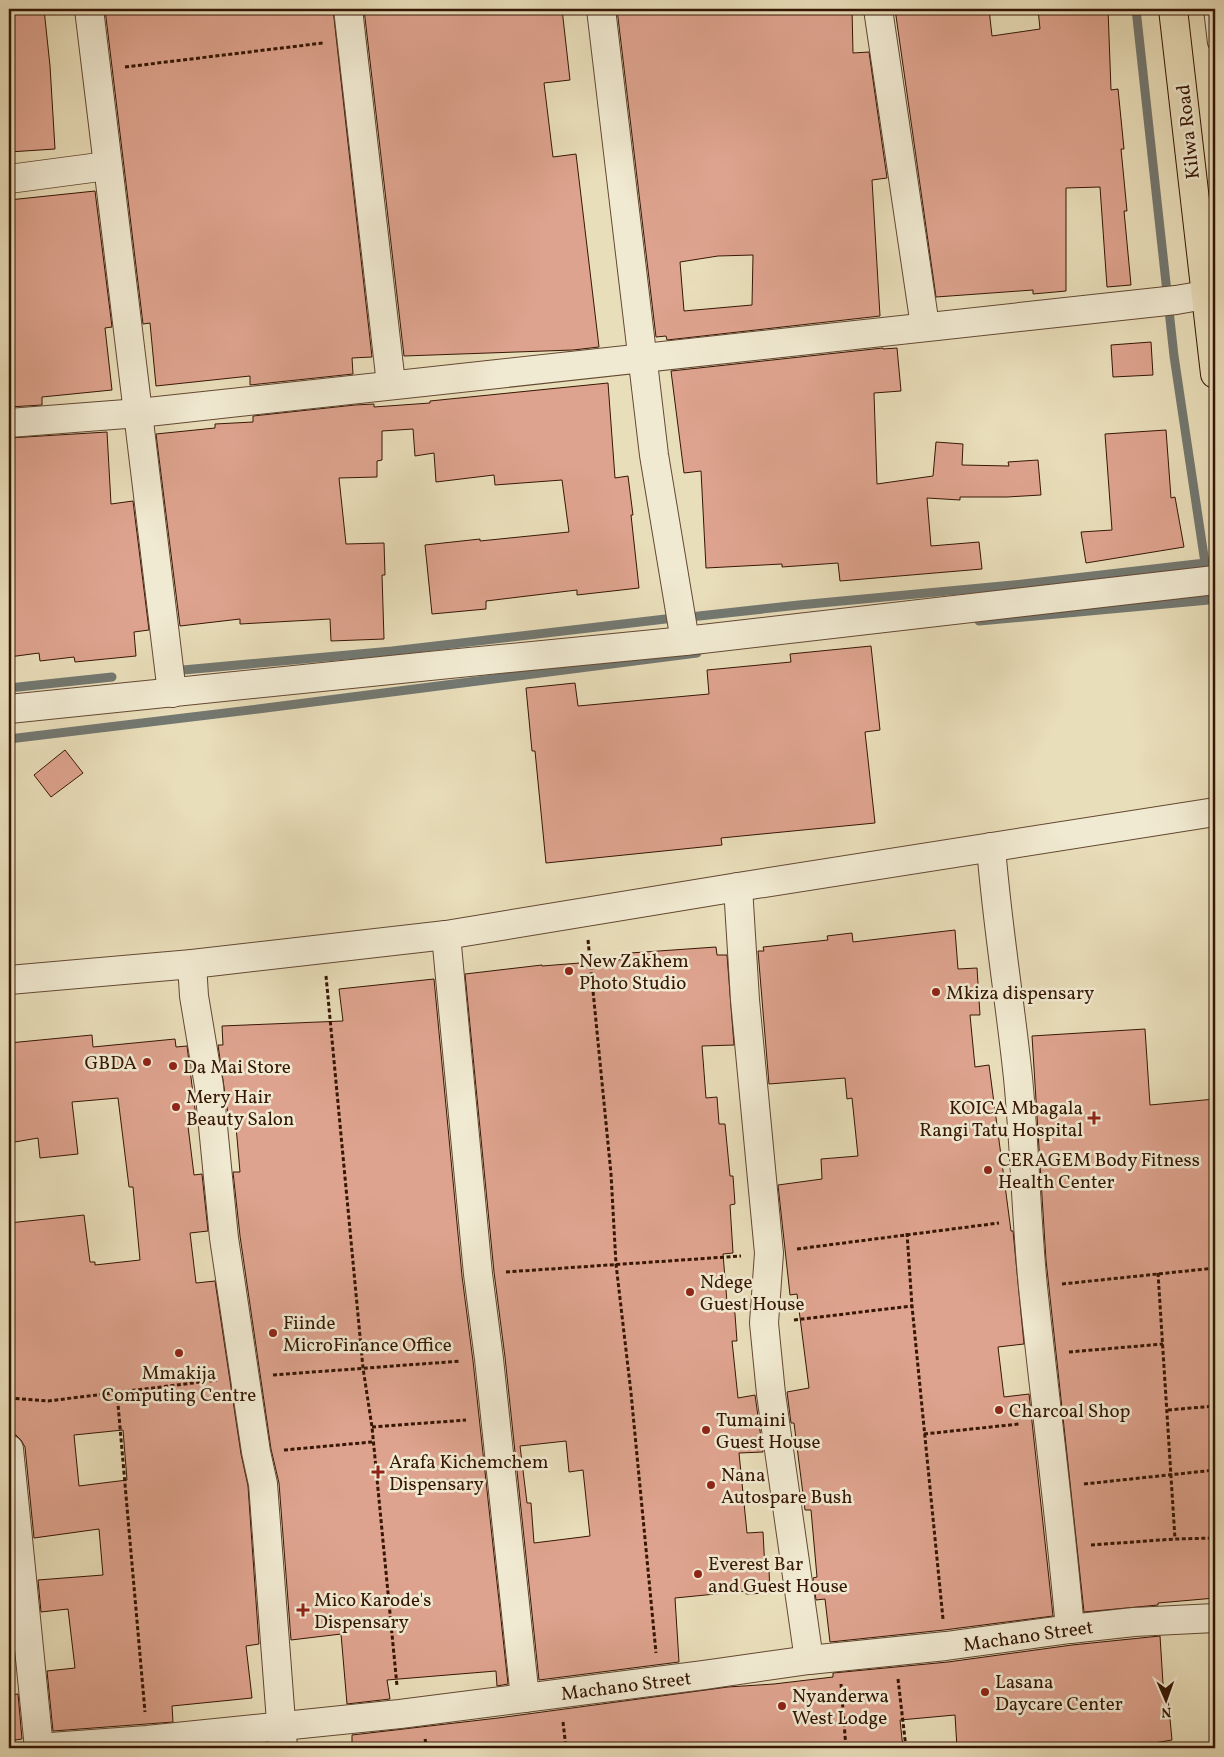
<svg xmlns="http://www.w3.org/2000/svg" width="1224" height="1757" font-family="Vollkorn,serif">
  <rect width="100%" height="100%" fill="#e9deba"/>
  <filter id="stains"><feTurbulence type="fractalNoise" baseFrequency=".004" numOctaves="4"/><feColorMatrix values="0 0 0 0 .2 0 0 0 0 .09 0 0 0 0 .02 0 0 0 .5 -.17"/></filter>
  <radialGradient id="worn" r=".72"><stop offset=".6" stop-color="#630" stop-opacity="0"/><stop offset="1" stop-color="#630" stop-opacity=".3"/></radialGradient>
  <g fill="none" stroke-linecap="round" stroke-linejoin="round">
    <g stroke="#737871" stroke-width="9">
      <polyline points="690,617 799,605 1023,584 1205,563 1174,356 1136,9"/>
      <polyline points="979,621 1209,600 1209,597"/>
      <polyline points="172,671 392,651 674,618"/>
      <polyline points="9,688 112,677"/>
      <polyline points="9,739 258,709 697,653"/>
    </g>
  </g>
  <g fill="#dea38e" stroke="#361604" fill-rule="evenodd">
    <polygon points="9,9 44,9 50,66 55,149 9,152"/>
    <polygon points="105,9 333,9 372,357 352,358 353,374 250,385 250,376 156,386 150,323 143,324"/>
    <polygon points="364,9 562,9 570,80 544,83 553,157 576,154 599,347 573,350 404,356"/>
    <path d="M617,9H852L853,53L869,52L887,178L872,180L880,316L667,340L666,336L656,337ZM753,255L752,305L684,311L680,262L718,256Z"/>
    <polygon points="895,9 989,9 992,36 1040,29 1038,9 1108,9 1111,90 1118,89 1124,149 1121,149 1127,211 1124,211 1131,285 1107,287 1100,187 1066,188 1066,291 1033,294 1033,290 936,297"/>
    <polygon points="95,191 112,327 105,328 112,390 42,397 42,405 9,407 9,200"/>
    <polygon points="1151,342 1153,375 1113,377 1111,345"/>
    <polygon points="883,348 883,349 897,348 901,391 874,393 877,484 933,476 936,442 963,444 962,465 1009,466 1008,462 1038,460 1041,495 1007,497 960,497 960,500 927,498 931,546 979,542 982,569 840,581 838,563 782,567 782,564 706,568 701,471 684,473 671,371"/>
    <polygon points="608,383 615,478 628,476 633,515 631,515 639,588 577,595 577,590 486,601 486,609 432,614 425,545 480,539 480,541 569,532 562,480 495,485 494,475 436,482 434,453 415,456 413,429 382,431 382,460 377,461 377,477 339,478 346,544 384,543 385,575 382,575 384,639 331,641 330,619 240,624 240,619 180,626 156,434 215,428 215,424 253,422 253,416 355,405 374,404 374,407 430,403 430,401"/>
    <polygon points="1166,430 1171,498 1175,497 1184,547 1086,563 1081,532 1112,530 1105,434"/>
    <polygon points="107,432 111,504 133,501 149,630 134,632 136,656 75,662 74,657 40,661 39,653 9,657 9,438"/>
    <polygon points="871,646 880,730 865,732 875,823 721,838 722,845 546,863 535,751 532,751 526,688 575,683 578,706 709,694 707,670 791,662 790,654"/>
    <polygon points="65,750 83,773 51,797 34,775"/>
    <polygon points="955,930 958,969 977,968 980,1015 970,1015 975,1067 989,1065 1011,1231 1013,1231 1024,1344 998,1347 1004,1397 1029,1394 1053,1616 944,1630 830,1642 825,1599 816,1600 813,1578 817,1577 811,1510 805,1510 794,1423 791,1423 787,1392 809,1388 797,1294 790,1295 778,1185 822,1179 821,1159 858,1156 852,1098 847,1099 845,1078 769,1084 758,951 764,951 763,947 828,940 827,936 852,933 853,942"/>
    <path d="M716,947L717,955H727L734,1045L702,1046L706,1098L717,1097L719,1124H725L730,1176H733L735,1204L730,1205L733,1253L723,1254L727,1302L734,1301L737,1341H732L738,1398L755,1395L763,1452L739,1453L747,1533L763,1532L765,1570H769L770,1593L746,1594V1591L675,1598L679,1662L539,1680L505,1357L494,1272L465,974L542,965V966L630,959V953ZM566,1441L569,1472L583,1470L590,1536L534,1543L531,1503H527L520,1446Z"/>
    <polygon points="434,979 462,1276 473,1361 508,1684 497,1686 496,1671 387,1680 390,1699 347,1704 341,1634 291,1640 279,1483 271,1449 240,1236 233,1172 240,1172 235,1115 228,1115 218,1045 223,1045 222,1026 343,1021 339,989"/>
    <polygon points="1145,1029 1150,1105 1215,1099 1215,1598 1158,1603 1158,1605 1084,1612 1046,1260 1032,1036"/>
    <path d="M92,1035L93,1047L175,1039L176,1047L187,1046L196,1117L187,1118L194,1175L202,1174L208,1231L190,1233L196,1283L215,1281L241,1454L248,1486L259,1644L246,1646L252,1698L172,1706L173,1722L53,1731L47,1671L75,1668L68,1609L41,1612L38,1580L103,1575L99,1529L34,1538L25,1447L21,1440L16,1435L11,1434L9,1417V1223L84,1215L90,1262H95V1265L140,1260L133,1187H129L118,1098L72,1102L78,1154L40,1158L38,1138L9,1143V1043ZM123,1430L127,1480L79,1486L74,1435Z"/>
    <polygon points="1160,1636 1164,1699 1168,1698 1172,1740 1154,1743 1108,1748 957,1748 955,1715 900,1720 903,1748 352,1748 352,1735 498,1718 728,1687 774,1684 833,1677 833,1673 948,1662 1072,1645"/>
    <polygon points="18,1694 22,1739 9,1741 9,1695"/>
  </g>
  <g fill="none" stroke-linecap="round" stroke-linejoin="round">
    <g stroke="#634832" stroke-width="16">
      <polyline id="service" points="1211,9 1215,43"/>
    </g>
    <g stroke="#634832" stroke-width="30">
      <g id="minor">
        <polyline points="89,9 172,693"/>
        <polyline points="348,9 391,384"/>
        <polyline points="601,9 654,455 685,641"/>
        <polyline points="878,9 925,326"/>
        <polyline points="9,179 107,166"/>
        <polyline points="9,423 139,413 1176,300 1205,295"/>
        <path d="M991,847C997,924 1010,1001 1018,1078C1025,1148 1026,1218 1033,1287C1045,1401 1060,1515 1070,1629"/>
        <polyline points="738,887 745,1000 769,1253 764,1323 771,1394 809,1660"/>
        <polyline points="446,935 478,1274 489,1359 525,1698"/>
        <polyline points="192,964 194,996 209,1086 224,1238 256,1452 263,1484 283,1748"/>
        <polyline points="9,980 192,964 446,935 738,887 1215,812"/>
        <polyline points="9,1449 39,1748"/>
        <polyline points="37,1748 147,1740 400,1714 704,1675 809,1660 946,1646 1070,1629 1134,1622 1215,1618"/>
      </g>
    </g>
    <g stroke="#634832" stroke-width="30">
      <polyline id="tertiary" points="9,709 459,663 685,641 1215,580"/>
    </g>
    <g stroke="#361604" stroke-width="30">
      <polyline id="trunk" points="1173,9 1215,374"/>
    </g>
    <g stroke="#361604" stroke-width="3" stroke-dasharray="4 2.5" stroke-linecap="butt">
      <polyline points="125,67 323,43"/>
      <polyline points="588,940 611,1174 616,1264 631,1393 656,1653"/>
      <polyline points="326,976 363,1368 372,1427 397,1686"/>
      <polyline points="907,1233 912,1306 943,1619"/>
      <polyline points="797,1249 999,1223"/>
      <polyline points="506,1272 741,1256"/>
      <polyline points="1158,1273 1175,1539"/>
      <polyline points="1062,1284 1215,1268"/>
      <polyline points="794,1320 912,1306"/>
      <polyline points="1069,1352 1163,1344"/>
      <polyline points="273,1375 461,1361"/>
      <polyline points="117,1393 145,1712"/>
      <polyline points="9,1398 48,1401 217,1380"/>
      <polyline points="1168,1410 1215,1406"/>
      <polyline points="372,1427 466,1420"/>
      <polyline points="924,1434 1019,1424"/>
      <polyline points="284,1450 372,1442"/>
      <polyline points="1084,1484 1215,1470"/>
      <polyline points="1091,1545 1175,1539 1215,1538"/>
      <polyline points="898,1679 906,1748"/>
      <polyline points="841,1684 846,1748"/>
      <polyline points="563,1722 566,1748"/>
      <polyline points="425,1739 427,1748"/>
      <polyline points="1148,1748 1174,1746 1185,1748"/>
    </g>
    <use href="#service" stroke="#f1ead2" stroke-width="14"/>
    <use href="#minor" stroke="#f1ead2" stroke-width="28"/>
    <use href="#tertiary" stroke="#f1ead2" stroke-width="28"/>
    <use href="#trunk" stroke="#e9deba" stroke-width="28"/>
  </g>
  <g fill="#8f2418" stroke="#f1ead2" stroke-width="2">
    <circle cx="569" cy="971" r="5"/>
    <circle cx="936" cy="992" r="5"/>
    <circle cx="147" cy="1062" r="5"/>
    <circle cx="173" cy="1066" r="5"/>
    <circle cx="176" cy="1107" r="5"/>
    <path d="M1091.5 1110.5h5v5h5v5h-5v5h-5v-5h-5v-5h5z"/>
    <circle cx="988" cy="1170" r="5"/>
    <circle cx="690" cy="1292" r="5"/>
    <circle cx="273" cy="1333" r="5"/>
    <circle cx="179" cy="1353" r="5"/>
    <circle cx="999" cy="1410" r="5"/>
    <circle cx="706" cy="1430" r="5"/>
    <path d="M375.5 1464.5h5v5h5v5h-5v5h-5v-5h-5v-5h5z"/>
    <circle cx="711" cy="1485" r="5"/>
    <circle cx="698" cy="1574" r="5"/>
    <path d="M300.5 1602.5h5v5h5v5h-5v5h-5v-5h-5v-5h5z"/>
    <circle cx="985" cy="1692" r="5"/>
    <circle cx="782" cy="1706" r="5"/>
  </g>
  <g text-anchor="middle" stroke-width="5" stroke-linejoin="round" paint-order="stroke">
    <g font-size="19" fill="#361604" stroke="#f1ead2">
      <text transform="translate(1187 132) rotate(-96)" y="7">Kilwa Road</text>
      <text transform="translate(1028 1635) rotate(-8)" y="7">Machano Street</text>
      <text transform="translate(626 1685) rotate(-7)" y="7">Machano Street</text>
    </g>
    <g font-size="19" fill="#361604" stroke="#f1ead2" text-anchor="start">
      <text x="579" y="967">New Zakhem<tspan x="579" dy="22">Photo Studio</tspan></text>
      <text x="946" y="999">Mkiza dispensary</text>
      <text x="137" y="1069" text-anchor="end">GBDA</text>
      <text x="183" y="1073">Da Mai Store</text>
      <text x="186" y="1103">Mery Hair<tspan x="186" dy="22">Beauty Salon</tspan></text>
      <text x="1083" y="1114" text-anchor="end">KOICA Mbagala<tspan x="1083" dy="22">Rangi Tatu Hospital</tspan></text>
      <text x="998" y="1166">CERAGEM Body Fitness<tspan x="998" dy="22">Health Center</tspan></text>
      <text x="700" y="1288">Ndege<tspan x="700" dy="22">Guest House</tspan></text>
      <text x="283" y="1329">Fiinde<tspan x="283" dy="22">MicroFinance Office</tspan></text>
      <text x="179" y="1379" text-anchor="middle">Mmakija<tspan x="179" dy="22">Computing Centre</tspan></text>
      <text x="1009" y="1417">Charcoal Shop</text>
      <text x="716" y="1426">Tumaini<tspan x="716" dy="22">Guest House</tspan></text>
      <text x="389" y="1468">Arafa Kichemchem<tspan x="389" dy="22">Dispensary</tspan></text>
      <text x="721" y="1481">Nana<tspan x="721" dy="22">Autospare Bush</tspan></text>
      <text x="708" y="1570">Everest Bar<tspan x="708" dy="22">and Guest House</tspan></text>
      <text x="314" y="1606">Mico Karode's<tspan x="314" dy="22">Dispensary</tspan></text>
      <text x="995" y="1688">Lasana<tspan x="995" dy="22">Daycare Center</tspan></text>
      <text x="792" y="1702">Nyanderwa<tspan x="792" dy="22">West Lodge</tspan></text>
    </g>
  </g>
  <rect width="1224" height="1757" fill="none" stroke="#e9deba" stroke-width="30"/>
  <rect x="10" y="10" width="1204" height="1737" fill="none" stroke="#361604" stroke-width="2.5"/>
  <rect x="15" y="15" width="1194" height="1727" fill="none" stroke="#361604"/>
  <g transform="translate(1166 1700) rotate(178)" stroke="#f1ead2" stroke-width="4" paint-order="stroke">
  <path d="M0-4L9 19L0 12L-9 19Z" fill="#361604"/>
  <text y="-8" font-size="14" font-weight="bold" text-anchor="middle" fill="#361604">N</text>
  </g>
  <rect width="100%" height="100%" filter="url(#stains)"/>
  <rect width="100%" height="100%" fill="url(#worn)"/>
</svg>
